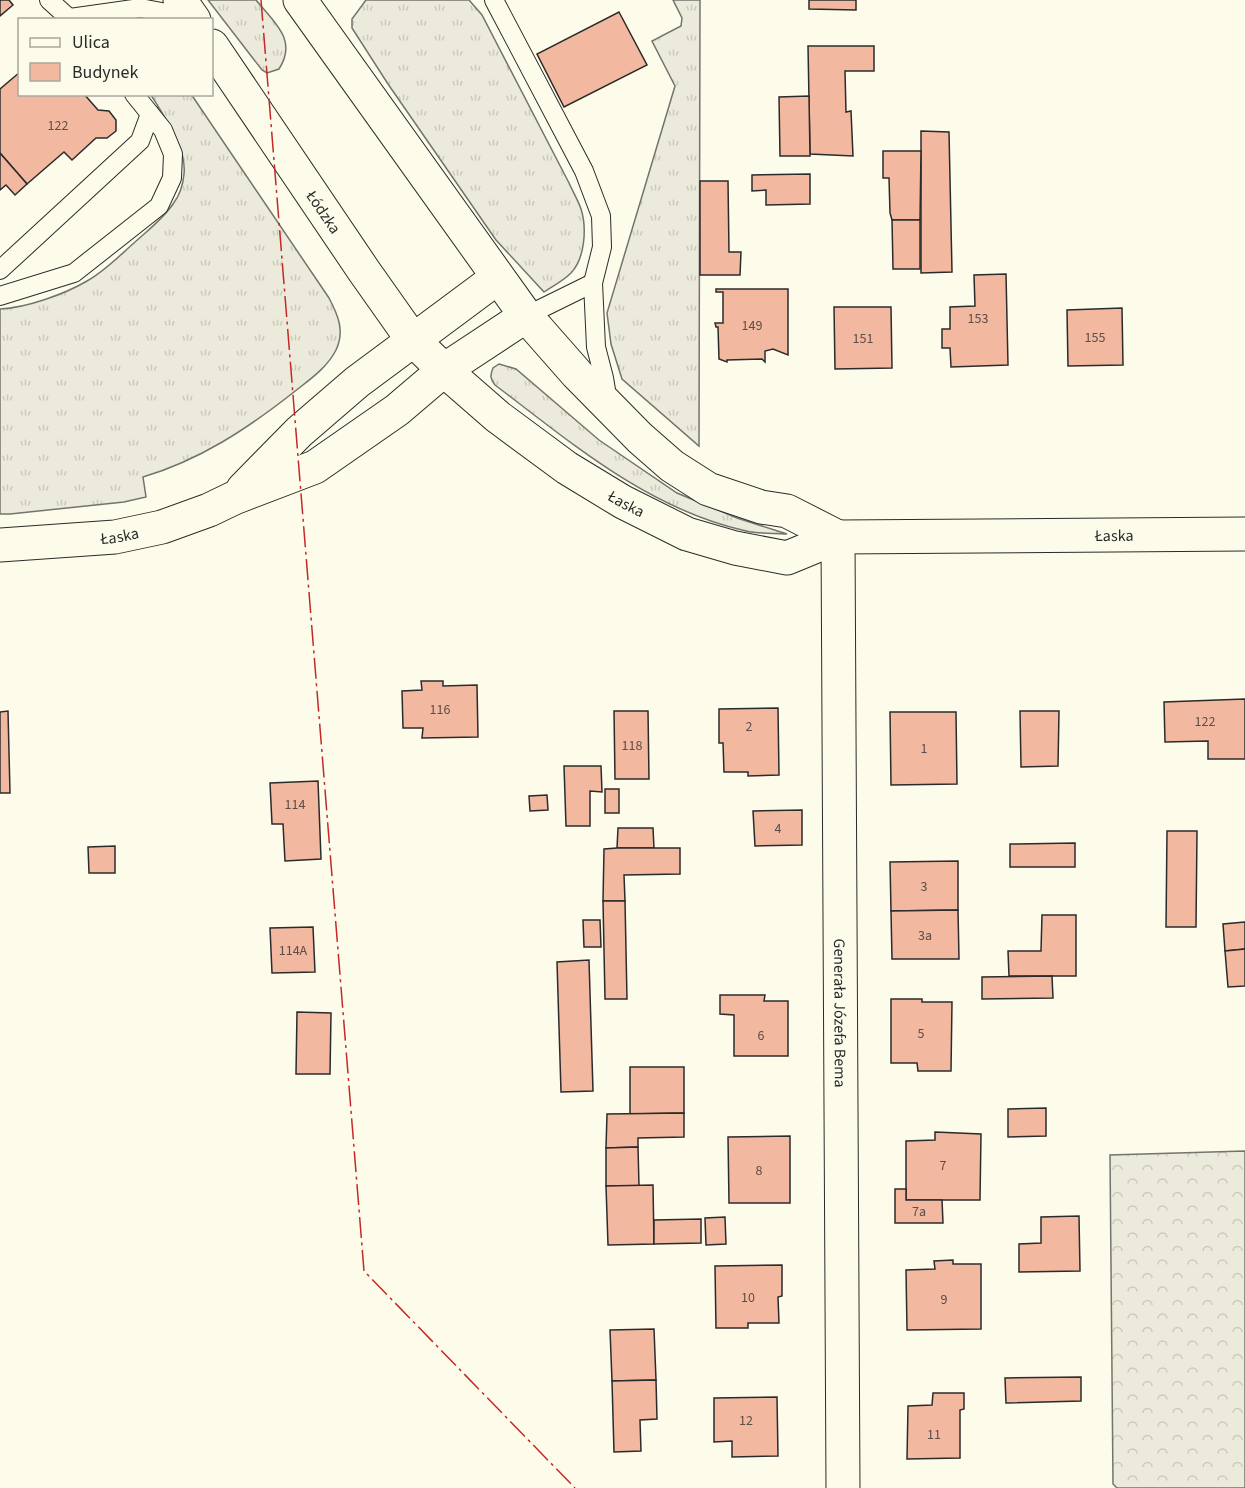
<svg xmlns="http://www.w3.org/2000/svg" width="1245" height="1488" font-family="'Source Sans 3',sans-serif">
  <defs>
    <pattern id="grass-tufts" width="24" height="20" patternUnits="userSpaceOnUse" patternTransform="scale(1.5)"><rect width="24" height="20" fill="#ecebdb"/><path d="M3 7l-1-3M5 7V3M7 7l1-3M15 17l-1-3M17 17v-4M19 17l1-3" fill="none" stroke="#cbcabc"/></pattern>
    <pattern id="forest-crowns" width="20" height="18" patternUnits="userSpaceOnUse" patternTransform="scale(1.5)"><rect width="20" height="18" fill="#ecebdb"/><path d="M2 6a3 3 0 1 1 6 0M12 15a3 3 0 1 1 6 0" fill="none" stroke="#cbcabc"/></pattern>
  </defs>
  <rect width="100%" height="100%" fill="#fdfbea"/>
  <g fill="url(#grass-tufts)" stroke="#74746e" stroke-width="1.5">
    <path d="M208,0H256C274,22 298,40 279,69L267,73L262,70Z"/>
    <path d="M366,0H469L482,15L569,183C573,192 578,200 581,209C587,228 585,258 571,273C563,281 553,286 544,292L496,240L388,84L352,28V19Z"/>
    <polygon points="673,0 700,0 699,446 622,379 611,344 607,313 675,86 652,41 681,26 682,18"/>
    <path d="M191,94L329,298C338,315 345,331 336,350C327,368 309,380 294,392C247,429 200,460 143,477L146,497L124,502L10,514H0V309C26,308 65,294 87,281C105,271 119,256 134,243C147,231 163,219 173,204C180,195 183,186 184,174C187,149 164,116 151,95Z"/>
    <path d="M499,364L516,369L599,440L677,493L737,518L787,534C774,533 759,534 746,531C648,509 573,444 495,385C490,379 490,375 493,368Z"/>
  </g>
  <polygon fill="url(#forest-crowns)" stroke="#74746e" stroke-width="1.5" points="1245,1151 1245,1488 1117,1488 1113,1484 1110,1155"/>
  <g fill="#f2b8a0" stroke="#2b2b2b" stroke-width="1.5">
    <polygon points="0,0 9,0 13,5 0,16"/>
    <polygon points="809,0 856,0 856,10 809,9"/>
    <polygon points="619,12 647,65 564,107 537,54"/>
    <polygon points="808,46 874,46 874,71 845,71 846,112 851,111 853,156 810,154"/>
    <polygon points="20,72 20,94 84,94 98,110 109,111 116,120 116,131 107,138 96,138 72,160 64,152 27,184 0,153 0,89"/>
    <polygon points="809,96 810,156 780,156 779,97"/>
    <polygon points="921,131 949,132 952,272 921,273"/>
    <polygon points="883,151 921,151 920,220 892,220 890,213 889,178 883,178"/>
    <polygon points="0,153 27,184 15,195 6,185 0,190"/>
    <polygon points="810,174 810,204 766,205 766,190 752,191 752,175"/>
    <polygon points="700,181 728,181 729,252 741,252 740,275 700,275"/>
    <polygon points="892,220 920,220 920,269 893,269"/>
    <polygon points="1006,274 1008,365 951,367 950,348 942,348 942,329 950,329 950,307 975,306 974,275"/>
    <polygon points="716,289 788,289 788,355 773,349 765,351 765,362 762,359 727,360 727,362 719,359 718,327 716,327 715,323 723,323 723,292 716,292"/>
    <polygon points="834,307 891,307 892,368 835,369"/>
    <polygon points="1122,308 1123,365 1068,366 1067,310"/>
    <polygon points="421,681 443,681 443,686 477,685 478,737 422,738 423,728 403,728 402,691 422,690"/>
    <polygon points="1245,699 1245,759 1208,759 1208,741 1165,742 1164,702"/>
    <polygon points="778,708 779,775 748,776 748,772 724,772 723,743 719,743 719,709"/>
    <polygon points="8,711 10,793 0,793 0,712"/>
    <polygon points="614,711 648,711 649,779 615,779"/>
    <polygon points="1020,711 1059,711 1058,766 1021,767"/>
    <polygon points="890,712 956,712 957,784 891,785"/>
    <polygon points="564,766 601,766 602,792 590,791 590,826 566,826"/>
    <polygon points="318,781 321,859 285,861 283,824 272,824 270,783"/>
    <rect x="605" y="789" width="14" height="24"/>
    <polygon points="547,795 548,810 530,811 529,796"/>
    <polygon points="802,810 802,845 755,846 753,811"/>
    <polygon points="618,828 653,828 654,848 617,848"/>
    <polygon points="1167,831 1197,831 1196,927 1166,927"/>
    <polygon points="1075,843 1075,867 1010,867 1010,844"/>
    <polygon points="115,846 115,873 89,873 88,847"/>
    <polygon points="617,848 680,848 680,874 624,875 625,901 603,901 604,849"/>
    <polygon points="958,861 958,910 891,911 890,862"/>
    <polygon points="603,901 625,901 627,999 605,999"/>
    <polygon points="958,910 959,959 892,959 891,911"/>
    <polygon points="1042,915 1076,915 1076,976 1009,976 1008,951 1041,951"/>
    <polygon points="583,920 600,920 601,947 584,947"/>
    <polygon points="1245,922 1245,949 1225,951 1223,924"/>
    <polygon points="313,927 315,972 272,973 270,928"/>
    <polygon points="1245,949 1245,986 1228,987 1225,951"/>
    <polygon points="589,960 593,1091 561,1092 557,962"/>
    <polygon points="1052,976 1053,998 982,999 982,977"/>
    <polygon points="720,995 765,995 764,1001 788,1001 788,1056 734,1056 734,1015 720,1014"/>
    <polygon points="891,999 922,999 922,1002 952,1002 951,1071 918,1071 917,1063 891,1063"/>
    <polygon points="297,1012 331,1013 330,1074 296,1074"/>
    <polygon points="630,1067 684,1067 684,1113 630,1114"/>
    <polygon points="1046,1108 1046,1136 1008,1137 1008,1109"/>
    <polygon points="684,1113 684,1137 638,1138 638,1147 606,1148 607,1114"/>
    <polygon points="935,1132 981,1134 980,1200 906,1200 906,1141 935,1140"/>
    <polygon points="790,1136 790,1203 729,1203 728,1137"/>
    <polygon points="638,1147 639,1186 606,1186 606,1148"/>
    <polygon points="653,1185 654,1244 608,1245 606,1186"/>
    <polygon points="895,1189 906,1189 906,1200 942,1200 943,1223 895,1223"/>
    <polygon points="1079,1216 1080,1271 1019,1272 1019,1244 1041,1243 1041,1217"/>
    <polygon points="725,1217 726,1244 706,1245 705,1218"/>
    <polygon points="701,1219 701,1243 654,1244 654,1220"/>
    <polygon points="953,1260 953,1264 981,1264 981,1329 907,1330 906,1270 935,1269 934,1261"/>
    <polygon points="782,1265 782,1296 778,1297 779,1323 748,1323 748,1328 716,1328 715,1266"/>
    <polygon points="654,1329 656,1380 612,1381 610,1330"/>
    <polygon points="1081,1377 1081,1401 1006,1403 1005,1378"/>
    <polygon points="656,1380 657,1419 640,1420 641,1451 614,1452 612,1381"/>
    <polygon points="933,1393 964,1393 964,1409 960,1410 960,1458 907,1459 908,1406 932,1405"/>
    <polygon points="777,1397 778,1456 732,1457 732,1441 714,1442 714,1398"/>
  </g>
  <g fill="none" stroke-linecap="round" stroke-linejoin="round">
    <g stroke="#2b2b2b" stroke-width="20">
      <g id="lane">
        <polyline points="49,0 71,20"/>
        <polyline points="494,0 584,171 601,216 602,247 593,283 596,347 604,378 608,402"/>
        <polyline points="70,18 140,8 193,18"/>
        <polyline points="0,270 140,141 150,114"/>
        <polyline points="0,296 74,273 159,206 172,178 173,154 163,130 134,94"/>
        <polyline points="526,316 593,283"/>
      </g>
    </g>
    <g stroke="#2b2b2b" stroke-width="35">
      <g id="street">
        <path id="s1" d="M838,537L843,1488"/>
      </g>
    </g>
    <g stroke="#2b2b2b" stroke-width="35">
      <g id="secondary">
        <polyline points="180,0 194,20"/>
        <polyline points="300,0 526,316 577,374 640,438 672,466 708,489 761,507 787,511 838,537"/>
        <path id="s2" d="M212,46L364,271L412,339L444,370L498,417L567,468L623,502L687,534L735,548L787,558L838,537L1245,534"/>
        <polyline points="243,489 299,432 357,382 497,278"/>
        <path id="s3" d="M0,545L115,537L162,527L209,510L234,498L315,467L397,410L444,370L526,316"/>
      </g>
    </g>
    <use href="#lane" stroke="#fdfbea" stroke-width="18"/>
    <use href="#street" stroke="#fdfbea" stroke-width="33"/>
    <use href="#secondary" stroke="#fdfbea" stroke-width="33"/>
    <polyline stroke="#c62828" stroke-width="1.5" stroke-dasharray="21 4.5 3 4.5" stroke-linecap="butt" points="261,0 364,1271 575,1488"/>
  </g>
  <g text-anchor="middle" stroke-width="4.5" stroke-linejoin="round" paint-order="stroke">
    <g font-size="14" fill="#5d4e48">
      <text x="58" y="130">122</text>
      <text x="978" y="323">153</text>
      <text x="752" y="330">149</text>
      <text x="1095" y="342">155</text>
      <text x="863" y="343">151</text>
      <text x="440" y="714">116</text>
      <text x="1205" y="726">122</text>
      <text x="749" y="731">2</text>
      <text x="632" y="750">118</text>
      <text x="924" y="753">1</text>
      <text x="295" y="809">114</text>
      <text x="778" y="833">4</text>
      <text x="924" y="891">3</text>
      <text x="925" y="940">3a</text>
      <text x="293" y="955">114A</text>
      <text x="921" y="1038">5</text>
      <text x="761" y="1040">6</text>
      <text x="943" y="1170">7</text>
      <text x="759" y="1175">8</text>
      <text x="919" y="1216">7a</text>
      <text x="748" y="1302">10</text>
      <text x="944" y="1304">9</text>
      <text x="746" y="1425">12</text>
      <text x="934" y="1439">11</text>
    </g>
    <g font-size="16" fill="#2b2b2b" stroke="#fdfbea">
      <text dy="6" stroke="none"><textPath href="#s2" startOffset="200">Łódzka</textPath></text>
      <text dy="6" stroke="none"><textPath href="#s2" startOffset="626">Łaska</textPath></text>
      <text dy="6" stroke="none"><textPath href="#s3" startOffset="120">Łaska</textPath></text>
      <text dy="6" stroke="none"><textPath href="#s2" startOffset="1128">Łaska</textPath></text>
      <text dy="6" stroke="none"><textPath href="#s1" startOffset="476">Generała Józefa Bema</textPath></text>
    </g>
  </g>
  <rect x="18" y="18" width="195" height="78" fill="#fdfbea" stroke="#a9a89e" stroke-width="1.5"/>
  <rect x="30" y="38" width="30" height="9" fill="#fdfbea" stroke="#a9a89e" stroke-width="1.5"/>
  <text x="72" y="48" font-size="18" fill="#2b2b2b">Ulica</text>
  <rect x="30" y="63" width="30" height="18" fill="#f2b8a0" stroke="#a9a89e" stroke-width="1.5"/>
  <text x="72" y="78" font-size="18" fill="#2b2b2b">Budynek</text>
</svg>
